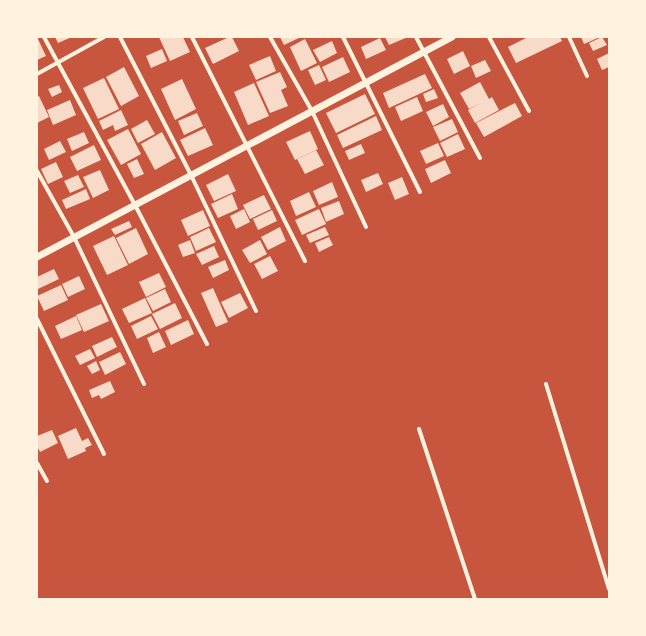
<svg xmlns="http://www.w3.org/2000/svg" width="646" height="636" font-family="'Varela Round',sans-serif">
  <rect width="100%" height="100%" fill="#c8553d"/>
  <g fill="#f7dbc8">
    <polygon points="37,37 46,56 37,60"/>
    <polygon points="55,37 72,37 58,43"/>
    <polygon points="159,37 183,37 190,52 170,61"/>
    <polygon points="229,37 232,37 239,51 213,64 205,48"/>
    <polygon points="280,37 301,37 284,45"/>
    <polygon points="385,37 408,37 389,45"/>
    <polygon points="528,37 560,37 562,41 516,63 508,47"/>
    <polygon points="581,37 600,37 584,44"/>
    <polygon points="602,37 607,45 593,51 589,43"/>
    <polygon points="380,38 386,50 366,59 361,47"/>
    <polygon points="305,39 317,63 301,71 290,47"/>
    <polygon points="332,41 337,53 320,62 313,50"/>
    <polygon points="162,49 167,61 151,68 146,56"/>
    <polygon points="463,51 470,66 454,74 447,59"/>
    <polygon points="609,53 609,67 602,70 597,59"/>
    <polygon points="270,56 276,71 256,80 249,65"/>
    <polygon points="343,57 350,72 329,82 322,67"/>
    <polygon points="485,60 491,71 476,78 471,66"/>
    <polygon points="319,65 326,80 315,85 308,70"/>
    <polygon points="124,67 139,96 121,106 106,77"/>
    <polygon points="280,72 287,87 281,90 288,106 270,113 256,82"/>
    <polygon points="425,74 432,88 389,108 383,93"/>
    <polygon points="104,78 119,109 98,119 83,88"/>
    <polygon points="182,79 196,109 175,120 161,89"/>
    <polygon points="480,82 489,99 492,97 499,110 475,123 468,110 481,103 469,109 460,93"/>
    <polygon points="254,83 269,116 248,125 234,92"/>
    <polygon points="59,85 62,92 52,97 48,89"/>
    <polygon points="434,89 438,98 426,102 423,94"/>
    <polygon points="365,94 375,114 336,133 326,113"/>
    <polygon points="39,96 49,117 37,123 37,97"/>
    <polygon points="417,97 423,111 401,121 395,107"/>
    <polygon points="70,100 76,115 53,125 47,110"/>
    <polygon points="515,103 522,116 484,137 476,123"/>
    <polygon points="443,104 449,117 433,126 426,112"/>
    <polygon points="121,110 128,125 115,131 113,125 103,130 99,121"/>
    <polygon points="197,113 203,126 184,135 178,121"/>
    <polygon points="376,116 382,130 343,148 337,135"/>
    <polygon points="452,119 458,132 440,141 433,127"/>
    <polygon points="147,120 155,134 138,143 131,129"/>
    <polygon points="205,128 213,145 188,156 180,140"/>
    <polygon points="128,129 141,154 121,165 107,140"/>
    <polygon points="310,131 318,149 295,160 286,142"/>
    <polygon points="84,132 89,143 72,151 67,139"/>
    <polygon points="162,132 176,158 155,170 141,144"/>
    <polygon points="458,134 465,149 447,157 440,143"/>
    <polygon points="60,141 66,152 49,160 44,149"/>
    <polygon points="438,143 444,156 426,164 420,151"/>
    <polygon points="361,144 365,153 349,160 345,151"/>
    <polygon points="94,145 101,160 77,171 70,157"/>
    <polygon points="316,150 324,165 305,174 297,159"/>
    <polygon points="137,159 144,174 134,178 127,164"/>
    <polygon points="445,160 451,173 431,183 425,169"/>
    <polygon points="56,162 63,177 48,184 41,169"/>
    <polygon points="100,170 109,190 93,198 83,177"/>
    <polygon points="378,173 383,184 366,192 361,180"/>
    <polygon points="228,174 236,191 214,201 206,185"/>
    <polygon points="78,175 84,187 70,193 64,181"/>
    <polygon points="402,177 409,194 395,200 388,183"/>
    <polygon points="332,182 338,197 319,205 313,191"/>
    <polygon points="86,189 90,199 66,209 62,200"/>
    <polygon points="309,192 316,207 296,216 290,201"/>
    <polygon points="232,194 238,209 218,218 211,204"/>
    <polygon points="264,195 271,209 250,219 243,205"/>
    <polygon points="339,201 344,214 326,222 321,208"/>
    <polygon points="244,209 250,222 236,229 230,216"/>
    <polygon points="319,209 326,224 302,235 295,220"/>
    <polygon points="203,210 210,226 188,236 181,220"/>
    <polygon points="272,210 277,221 258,230 253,219"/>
    <polygon points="129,221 132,227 115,235 111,229"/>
    <polygon points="280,227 286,241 268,250 261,237"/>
    <polygon points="325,227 329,235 310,243 306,235"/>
    <polygon points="136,228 148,254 129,264 116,238"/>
    <polygon points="209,228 216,242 196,251 190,237"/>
    <polygon points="114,236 128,265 107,275 93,246"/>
    <polygon points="329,237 333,245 319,252 315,243"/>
    <polygon points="190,240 195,253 183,257 178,245"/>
    <polygon points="260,240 267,254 250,263 242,250"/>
    <polygon points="214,246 219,257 202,265 196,254"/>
    <polygon points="270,256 278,271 262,279 254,264"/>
    <polygon points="225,260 229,270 213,278 208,267"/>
    <polygon points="54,269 59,279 38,289 37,277"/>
    <polygon points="159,273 166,287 146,297 139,282"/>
    <polygon points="79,276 85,289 68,297 62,284"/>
    <polygon points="61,285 68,300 44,311 37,296"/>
    <polygon points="213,288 228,322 216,327 201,293"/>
    <polygon points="165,289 171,302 153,311 146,298"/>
    <polygon points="240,293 248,308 229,318 221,302"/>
    <polygon points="145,298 152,313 129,323 122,309"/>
    <polygon points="175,303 182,318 160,329 152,314"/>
    <polygon points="101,304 109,321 84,332 76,315"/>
    <polygon points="76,316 82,330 61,339 55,326"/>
    <polygon points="151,316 158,329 137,339 131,326"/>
    <polygon points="188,320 194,334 171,345 165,331"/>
    <polygon points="159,332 166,347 153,353 147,338"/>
    <polygon points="112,337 117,347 97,357 92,346"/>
    <polygon points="90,349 95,358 80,365 75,356"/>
    <polygon points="120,352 126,364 105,375 99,362"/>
    <polygon points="96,361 100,370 92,374 87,366"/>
    <polygon points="110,381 115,392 101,399 99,395 92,398 89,390"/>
    <polygon points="76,428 82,441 88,438 92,445 85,448 86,451 68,459 58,436"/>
    <polygon points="52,430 58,443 40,452 37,446 37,436"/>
  </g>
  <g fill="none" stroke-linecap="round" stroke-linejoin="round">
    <g stroke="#fff3e0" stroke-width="4">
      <polyline points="44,37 135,205 207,344"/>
      <polyline points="120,37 191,175 256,311"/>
      <polyline points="192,37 305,261"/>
      <polyline points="270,37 312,111 366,227"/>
      <polyline points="343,37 420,192"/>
      <polyline points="416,37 480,158"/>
      <polyline points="489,37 529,111"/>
      <polyline points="569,37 587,76"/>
      <polyline points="37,74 104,37"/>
      <polyline points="37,171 74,237 144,384"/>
      <polyline points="37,319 104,454"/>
      <polyline points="546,384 609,589"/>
      <polyline points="419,429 475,599"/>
      <polyline points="37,463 47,481"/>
    </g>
    <polyline stroke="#fff3e0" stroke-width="7" points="37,257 452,37"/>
  </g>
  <rect width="646" height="636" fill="none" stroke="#fff3e0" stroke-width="76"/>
</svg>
